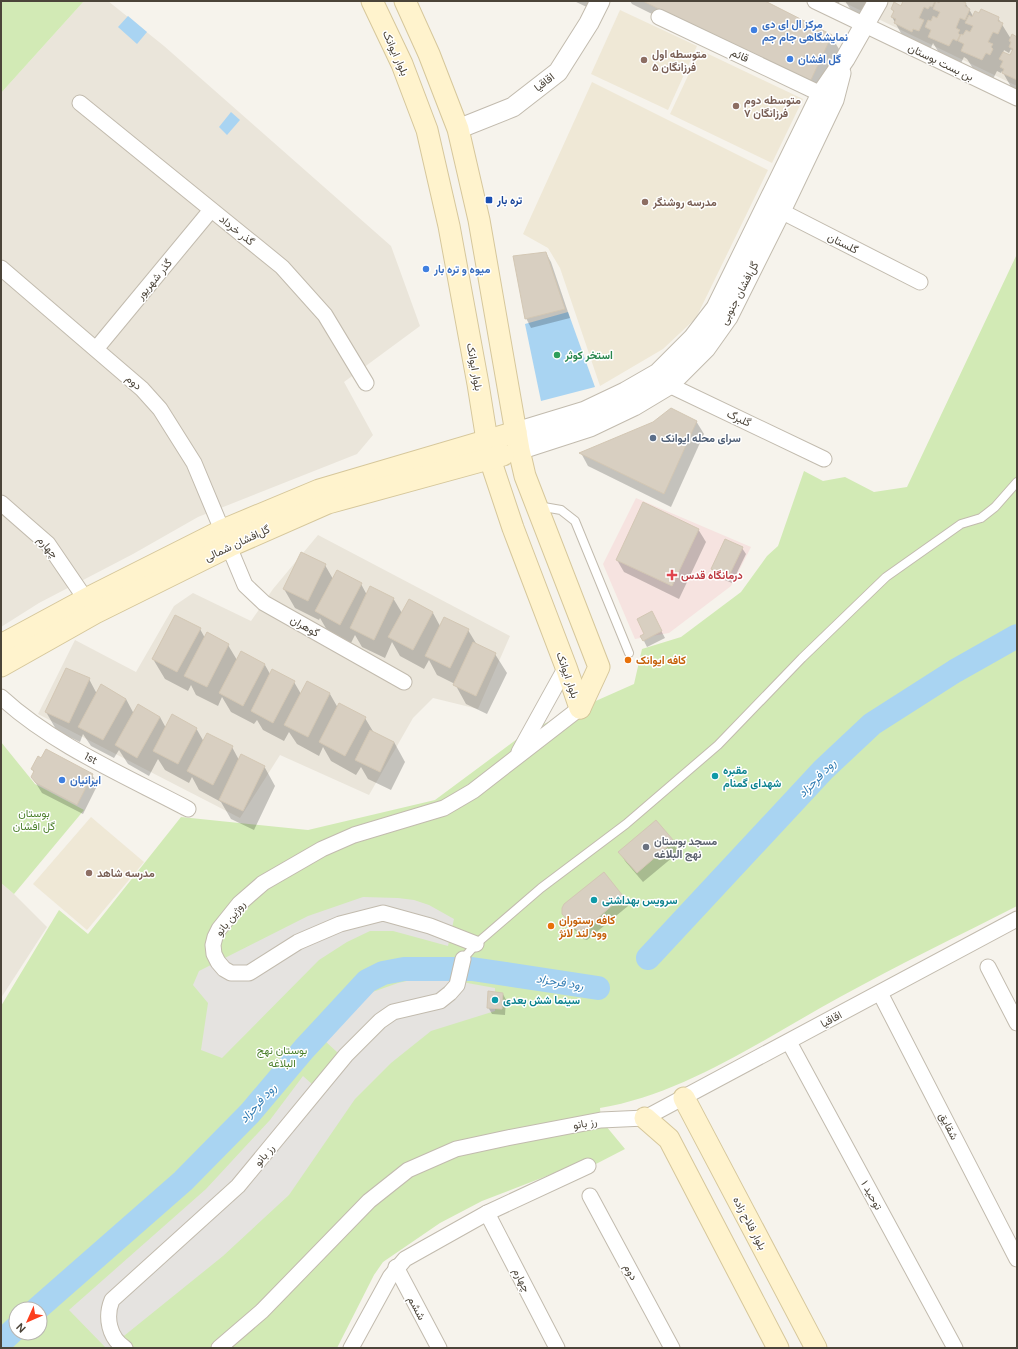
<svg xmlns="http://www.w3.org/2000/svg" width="1018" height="1349" font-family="'DM Sans',Vazirmatn,sans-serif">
  <rect width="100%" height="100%" fill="#f6f3ec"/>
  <g fill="#eae5da">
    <polygon points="84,1 108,1 164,46 391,246 420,326 344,382 373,435 357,454 198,517 133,554 39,603 1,627 1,93"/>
    <polygon points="841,1 1017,1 1017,86"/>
    <polygon points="318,535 510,636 478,709 433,698 413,718 369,795 280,755 240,818 38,714 75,640 136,672 174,606 193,593 251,621 273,589"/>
    <polygon points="1,883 14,894 47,927 1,998"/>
  </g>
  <g fill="#efe8d6">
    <polygon points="620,10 697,46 668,110 591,74"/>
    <polygon points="700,50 803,99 772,163 670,114"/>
    <polygon points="592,82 768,170 696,318 663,349 600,386 560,268 548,248 523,234"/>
    <polygon points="91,817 144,862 87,930 33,884"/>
  </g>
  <polygon fill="#f6e3e0" points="636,498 751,547 731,586 669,633 635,639 603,564"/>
  <g fill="#d2eab5" fill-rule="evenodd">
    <polygon points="1,1 84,1 1,93"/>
    <path d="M1017,254V906C958,936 898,965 840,997C765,1038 685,1094 600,1108L601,1120L625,1149L594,1165L588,1160L482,1201L440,1223L383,1262L374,1275L337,1348H1V1006L59,910L88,934L181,817L308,830L435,800L528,731L634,684L642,649L681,637L741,592L767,556L778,546L804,471L823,481L845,477L874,492L907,487ZM16,1309H40V1333H16Z"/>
    <polygon points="1,742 35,784 84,810 14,894 1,883"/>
  </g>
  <g fill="#e5e3e0">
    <polygon points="363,897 398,898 414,900 429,905 454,919 448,946 393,931 370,931 347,942 319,960 222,1058 201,1050 208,1003 193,985 199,971 308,916"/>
    <polygon points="429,976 495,988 495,1011 431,1031 391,1063 355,1099 289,1195 223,1256 109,1348 106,1348 69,1310 206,1189 270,1120 303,1076 313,1085 338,1053 324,1040 367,994 398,983"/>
  </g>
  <g fill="#a9d4f2">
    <polygon points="128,16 147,32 137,44 118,27"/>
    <polygon points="231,112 240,120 227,135 219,127"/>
    <polygon points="568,312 595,387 541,401 525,324"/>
  </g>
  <g fill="#0003" fill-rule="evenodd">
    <polygon points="574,1 594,1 591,9"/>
    <polygon points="630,1 762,1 831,36 839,49 816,96 632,4"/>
    <polygon points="829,1 840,1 838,5"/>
    <polygon points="845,1 878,1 870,20 851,10"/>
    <path d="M903,1H939L940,4L941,1H959L966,4L973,16L980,14L998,18L1011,39L1017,38V93L1014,92L1002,71L1001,73L997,71L993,79L974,70L967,59L964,57L960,65L941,56L933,43L930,50L906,42L892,17L894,13L892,9L902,7ZM1011,49L1013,52L1011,57L1003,53L1004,50L1009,53Z"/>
    <polygon points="546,253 551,262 570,318 531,328 526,318"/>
    <polygon points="696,421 704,434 671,507 588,466 581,453"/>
    <polygon points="698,529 706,542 679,599 624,572 617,560"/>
    <polygon points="742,548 746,554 732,583 715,576 712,569"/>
    <polygon points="325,565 333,579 361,584 367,595 393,598 402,613 409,600 433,613 440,626 468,630 477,645 495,654 507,673 487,714 466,704 455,684 437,675 429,660 424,669 400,656 392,642 385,658 362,647 355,635 351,643 327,630 320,618 319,620 295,608 284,589"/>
    <polygon points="655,619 665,638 647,647 642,637 646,635"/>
    <polygon points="200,629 205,638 228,645 237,660 242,652 265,665 270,674 294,682 301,694 308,683 330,694 338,708 365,718 374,733 394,742 405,762 391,790 368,779 361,767 356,775 331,761 323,747 319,756 297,744 289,732 284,741 263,730 257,720 254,724 231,712 222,697 218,706 196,695 191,685 188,691 165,679 153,659"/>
    <polygon points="89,679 97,694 102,686 126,699 134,714 160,717 166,728 196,728 204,742 232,747 239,760 264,766 275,786 254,830 231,819 221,802 199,790 192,777 189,783 165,770 158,759 149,776 128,764 119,750 114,758 91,746 83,734 80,742 57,731 46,712"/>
    <polygon points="32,769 92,775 98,784 83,814 42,793 32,777 34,773"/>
    <polygon points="656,821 679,852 643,882 625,861 620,852"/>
    <polygon points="604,873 628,906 587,940 583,939 569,924 563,914"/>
    <polygon points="503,994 506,1000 505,1015 492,1014 488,1007"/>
  </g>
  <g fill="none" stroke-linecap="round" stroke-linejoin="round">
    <g stroke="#a9d4f2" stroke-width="24">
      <polyline points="648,958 823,770 872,724 955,671 1017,636"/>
      <polyline points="37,1309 183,1181 250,1113 304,1049 367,981 383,973 404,969 472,969 598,988"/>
      <polyline points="1,1342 16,1328"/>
    </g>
  </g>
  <g fill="#d8cfc1" stroke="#d3c7b4">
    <polygon points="643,1 765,1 832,35 809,84"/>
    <polygon points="903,1 935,1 932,7 930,6 928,9 924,7 919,18 924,20 919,31 913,29 912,32 894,23 896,19 891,17 894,11 891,9 894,2 901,6"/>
    <polygon points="936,1 939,3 940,1 962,1 966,3 965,6 970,9 965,20 960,18 956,28 960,30 958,33 960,35 957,41 953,39 949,46 928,37 931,30 925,27 928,20 931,21 933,16 937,18 940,12 933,9"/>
    <polygon points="981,9 999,17 998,21 1003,23 998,34 993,32 988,42 993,44 991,47 993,49 990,55 986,53 982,60 961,51 964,44 958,41 961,34 963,35 966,30 970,32 973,26 965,23 969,15 972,17 975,11 979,13"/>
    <polygon points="1012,34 1017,37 1017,80 1002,73 1004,69 1000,67 1003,61 999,59 1003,52 1010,55 1013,49 1009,47 1011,42 1009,41"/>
    <polygon points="546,252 565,309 525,319 513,256"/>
    <polygon points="671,408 697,421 664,494 579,453 653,422"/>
    <polygon points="643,502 699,529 672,586 616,560"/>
    <polygon points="725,539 743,547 728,578 711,569"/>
    <polygon points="301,552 326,564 308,601 283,589"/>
    <polygon points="337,570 362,583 340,625 315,611"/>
    <polygon points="370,586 394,598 374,640 350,628"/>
    <polygon points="409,599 433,612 413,650 388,637"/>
    <polygon points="652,611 662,631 643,641 640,636 644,634 637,619"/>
    <polygon points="175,615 201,628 177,672 152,659"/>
    <polygon points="444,617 469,629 450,668 425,656"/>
    <polygon points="207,632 229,644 207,687 184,676"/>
    <polygon points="473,642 496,653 476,696 453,685"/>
    <polygon points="241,651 265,664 243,706 219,693"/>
    <polygon points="66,668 90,678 69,723 45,712"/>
    <polygon points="272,669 295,681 273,723 251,711"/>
    <polygon points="307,681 330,693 308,737 284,725"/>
    <polygon points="101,684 126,699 103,740 78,727"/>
    <polygon points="339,703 366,717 345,756 319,742"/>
    <polygon points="138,704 160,717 137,758 115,745"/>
    <polygon points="172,714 197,728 178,764 153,751"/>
    <polygon points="370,730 394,742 380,772 355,760"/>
    <polygon points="207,733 233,746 213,785 187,771"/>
    <polygon points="46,749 93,774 77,805 36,783 31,777 34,771 31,769 38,756 41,758"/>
    <polygon points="241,754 265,766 243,811 219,800"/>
    <polygon points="656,820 674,841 637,873 618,852"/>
    <polygon points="604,872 623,896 585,929 577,930 562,914 562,908 564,904"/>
    <polygon points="488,991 503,993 502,1009 487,1008"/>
  </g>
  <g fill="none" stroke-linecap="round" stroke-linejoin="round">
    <g stroke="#c2bbae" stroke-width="10">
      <g id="service">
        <polyline points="538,506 561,510 575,521 629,653"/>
        <polyline points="463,959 476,944 541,888 626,824 718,745 802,658 886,577 961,524 981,518 995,507 1017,482"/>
      </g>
    </g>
    <g stroke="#c2bbae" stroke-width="17">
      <g id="minor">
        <polyline points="815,1 1017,98"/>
        <polyline points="659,17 821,94"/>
        <polyline points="80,103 282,267 325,315 366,383"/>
        <polyline points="771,206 920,282"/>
        <polyline points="1,268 142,389 160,409 194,463 245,585 264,603 404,682"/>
        <polyline points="96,349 211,210"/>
        <polyline points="663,378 669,385 824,459"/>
        <polyline points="1,503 48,544 91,607"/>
        <path d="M1,697C53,745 126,776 188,809"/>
        <polyline points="519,752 566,667"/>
        <polyline points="476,944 430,926 383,913 340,924 298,942 249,973 231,973 224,969 218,962 214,954 213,945 215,937 219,929 239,904 263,883 322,849 354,835 444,808 473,791 580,708"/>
        <polyline points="988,967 1017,1023"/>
        <polyline points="880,993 1017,1259"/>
        <polyline points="789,1042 955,1348"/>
        <polyline points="590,1196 672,1348"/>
        <polyline points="487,1213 557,1348"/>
        <polyline points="396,1267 439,1348"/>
        <path d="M125,1348C109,1338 105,1317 112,1300L238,1186L346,1055L380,1021L393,1012L440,1001L450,993L457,985L463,959"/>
        <polyline points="219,1348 262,1311 369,1201 408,1170 456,1149 507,1138 601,1120 645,1118 1017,919"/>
        <polyline points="351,1348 390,1277 405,1259 487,1213 588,1166"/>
      </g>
    </g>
    <g stroke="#c2bbae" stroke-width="21">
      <g id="tertiary">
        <polyline points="458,129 513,107 558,72 589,23 600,1"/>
        <polyline points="516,432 585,411 625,392 658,373 693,338 716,308 821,94 845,59 878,1"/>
        <polyline points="519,450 590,427 634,406 669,385 706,348 728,317 781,211 834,100 841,73"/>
      </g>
    </g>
    <g stroke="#d6c79b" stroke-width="23">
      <g id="secondary">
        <polyline points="372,1 402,64 427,130 449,226 478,384 490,459 513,528 566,667 580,708"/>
        <polyline points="405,1 429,54 458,129 479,220 519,450 525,476 599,667 580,708"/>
        <polyline points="1,645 86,599 223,530 319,490 516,432"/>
        <polyline points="1,666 95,613 230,546 328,503 503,455"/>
        <polyline points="684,1098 816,1348"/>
        <polyline points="645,1118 669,1139 778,1348"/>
      </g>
    </g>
    <use href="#service" stroke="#fff" stroke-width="8"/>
    <use href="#minor" stroke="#fff" stroke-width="15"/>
    <use href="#tertiary" stroke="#fff" stroke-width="19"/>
    <use href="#secondary" stroke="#fff3cd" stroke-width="21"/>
  </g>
  <g fill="#3f7fe0" stroke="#fff" stroke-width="1.5">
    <circle cx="754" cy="30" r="4"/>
    <circle cx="790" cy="59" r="4"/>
    <circle cx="426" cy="269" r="4"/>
    <circle cx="62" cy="780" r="4"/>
  </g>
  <g fill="#8d6e63" stroke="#fff" stroke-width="1.5">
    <circle cx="644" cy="60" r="4"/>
    <circle cx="736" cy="106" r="4"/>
    <circle cx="645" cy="202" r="4"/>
    <circle cx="89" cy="873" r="4"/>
  </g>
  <rect fill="#1a4fb4" stroke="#fff" stroke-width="1.5" x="485" y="196" width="8" height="8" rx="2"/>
  <circle fill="#2e9e5b" stroke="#fff" stroke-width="1.5" cx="557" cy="355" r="4"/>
  <circle fill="#5c6f8a" stroke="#fff" stroke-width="1.5" cx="653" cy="438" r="4"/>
  <path fill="#e0444e" stroke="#fff" stroke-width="1.5" d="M670 569h4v4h4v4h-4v4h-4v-4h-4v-4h4z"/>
  <g fill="#e8710a" stroke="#fff" stroke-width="1.5">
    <circle cx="628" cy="660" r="4"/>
    <circle cx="551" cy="926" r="4"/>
  </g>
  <g fill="#0f9aa8" stroke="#fff" stroke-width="1.5">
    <circle cx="715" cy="776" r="4"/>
    <circle cx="594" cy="900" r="4"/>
    <circle cx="495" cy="1000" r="4"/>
  </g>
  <circle fill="#6b7280" stroke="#fff" stroke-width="1.5" cx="646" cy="847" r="4"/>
  <g text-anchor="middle" stroke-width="3" stroke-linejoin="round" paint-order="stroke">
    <g font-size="11" font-weight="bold" fill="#366cbe" stroke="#fff" text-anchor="start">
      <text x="762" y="28">مرکز ال ای دی<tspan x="762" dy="13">نمایشگاهی جام جم</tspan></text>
      <text x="798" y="63">گل افشان</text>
      <text x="434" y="273">میوه و تره بار</text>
      <text x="70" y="784">ایرانیان</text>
    </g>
    <g font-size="11" fill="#4b4439" stroke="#fff">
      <text transform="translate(396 53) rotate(66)" y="4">بلوار ایوانک</text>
      <text transform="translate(740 55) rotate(25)" y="4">قائم</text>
      <text transform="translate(941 62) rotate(26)" y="4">بن بست بوستان</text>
      <text transform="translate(544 82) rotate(-38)" y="4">اقاقیا</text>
      <text transform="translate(237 230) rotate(39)" y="4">گذر خرداد</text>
      <text transform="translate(843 243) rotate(27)" y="4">گلستان</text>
      <text transform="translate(154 279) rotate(-50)" y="4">گذر شهریور</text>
      <text transform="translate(739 293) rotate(-62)" y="4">گل‌افشان جنوبی</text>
      <text transform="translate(475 367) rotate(80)" y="4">بلوار ایوانک</text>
      <text transform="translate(134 382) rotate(41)" y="4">دوم</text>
      <text transform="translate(739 418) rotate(25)" y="4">گلبرگ</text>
      <text transform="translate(237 543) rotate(-25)" y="4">گل‌افشان شمالی</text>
      <text transform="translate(48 547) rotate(49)" y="4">چهارم</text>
      <text transform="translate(305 626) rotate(30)" y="4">گوهران</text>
      <text transform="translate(568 675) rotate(71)" y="4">بلوار ایوانک</text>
      <text transform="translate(91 758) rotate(28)" y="4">1st</text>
      <text transform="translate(230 918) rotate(-52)" y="4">روژین بانو</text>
      <text transform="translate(831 1019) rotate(-28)" y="4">اقاقیا</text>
      <text transform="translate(585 1123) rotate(-10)" y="4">رز بانو</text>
      <text transform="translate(949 1126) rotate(63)" y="4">شقایق</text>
      <text transform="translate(264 1155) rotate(-50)" y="4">رز بانو</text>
      <text transform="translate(872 1195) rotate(61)" y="4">توحید ۱</text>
      <text transform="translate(750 1223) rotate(62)" y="4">بلوار فلاح زاده</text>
      <text transform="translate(631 1272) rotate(62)" y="4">دوم</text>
      <text transform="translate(522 1280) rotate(63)" y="4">چهارم</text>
      <text transform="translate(417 1308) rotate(62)" y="4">ششم</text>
    </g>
    <g font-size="11" font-weight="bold" fill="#785e54" stroke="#fff" text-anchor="start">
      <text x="652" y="58">متوسطه اول<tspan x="652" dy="13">فرزانگان ۵</tspan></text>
      <text x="744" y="104">متوسطه دوم<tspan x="744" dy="13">فرزانگان ۷</tspan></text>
      <text x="653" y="206">مدرسه روشنگر</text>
      <text x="97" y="877">مدرسه شاهد</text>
    </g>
    <g font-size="11" font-weight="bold" fill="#164399" stroke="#fff" text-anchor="start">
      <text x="497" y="204">تره بار</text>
    </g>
    <g font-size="11" font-weight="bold" fill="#27864d" stroke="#fff" text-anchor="start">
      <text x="565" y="359">استخر کوثر</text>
    </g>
    <g font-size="11" font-weight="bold" fill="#4e5e75" stroke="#fff" text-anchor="start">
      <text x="661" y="442">سرای محله ایوانک</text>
    </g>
    <g font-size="11" font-weight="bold" fill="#be3a42" stroke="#fff" text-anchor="start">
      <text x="681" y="579">درمانگاه قدس</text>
    </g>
    <g font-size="11" font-weight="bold" fill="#c56008" stroke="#fff" text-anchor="start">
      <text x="636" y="664">کافه ایوانک</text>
      <text x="559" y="924">کافه رستوران<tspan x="559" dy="13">وود لند لانژ</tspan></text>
    </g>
    <g font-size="11" font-weight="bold" fill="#0d838f" stroke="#fff" text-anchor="start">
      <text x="723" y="774">مقبره<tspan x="723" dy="13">شهدای گمنام</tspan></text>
      <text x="602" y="904">سرویس بهداشتی</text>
      <text x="503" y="1004">سینما شش بعدی</text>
    </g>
    <g font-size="11" fill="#4a7f2a" stroke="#fff">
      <text x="34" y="817">بوستان<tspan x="34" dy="13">گل افشان</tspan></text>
      <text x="282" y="1054">بوستان نهج<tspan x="282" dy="13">البلاغه</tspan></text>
    </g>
    <g font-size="11" font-weight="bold" fill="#5b616d" stroke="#fff" text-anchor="start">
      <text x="654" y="845">مسجد بوستان<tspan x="654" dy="13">نهج البلاغه</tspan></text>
    </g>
    <g font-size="12" font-style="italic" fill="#2e7ab2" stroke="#fff">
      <text transform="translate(817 778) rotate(-46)" y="4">رود فرحزاد</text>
      <text transform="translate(560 982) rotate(9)" y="4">رود فرحزاد</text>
      <text transform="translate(258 1103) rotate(-48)" y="4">رود فرحزاد</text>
    </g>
  </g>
  <rect width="1018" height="1349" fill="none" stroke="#4b4439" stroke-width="4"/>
  <g transform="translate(28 1321) rotate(225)"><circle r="19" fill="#ffffff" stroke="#b7b4b0"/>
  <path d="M0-3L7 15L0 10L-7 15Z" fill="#fc3f1d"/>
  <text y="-6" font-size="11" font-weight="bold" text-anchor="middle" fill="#4b4439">N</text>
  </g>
</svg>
